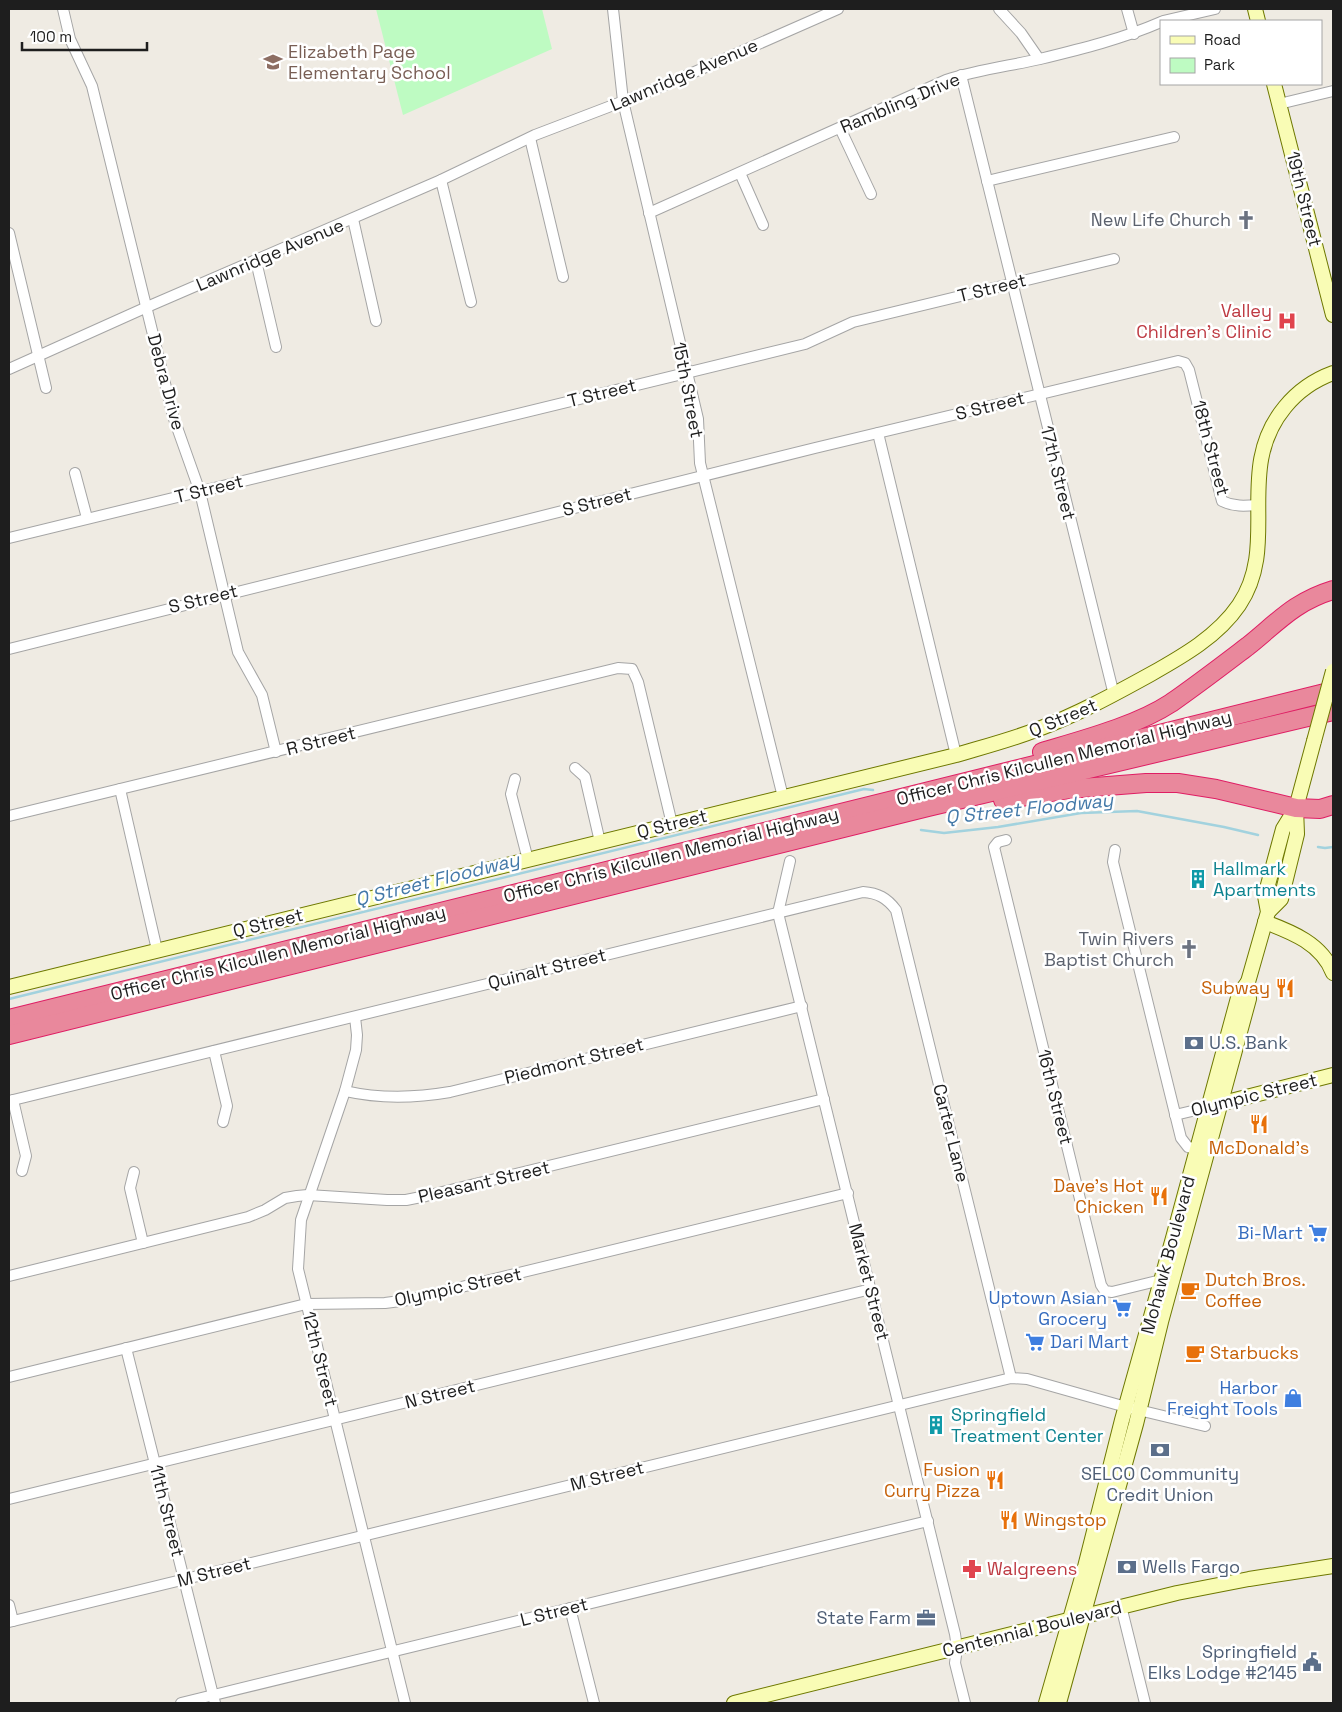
<svg xmlns="http://www.w3.org/2000/svg" width="1342" height="1712" font-family="'Space Grotesk',sans-serif">
  <rect width="100%" height="100%" fill="#efebe3"/>
  <polygon fill="#befbc2" points="376,9 542,9 552,49 403,115"/>
  <g fill="none" stroke-linecap="round" stroke-linejoin="round">
    <g stroke="#a2d2de" stroke-width="2.5">
      <polyline points="921,830 944,833 998,827 1081,813 1137,811 1224,827 1258,835"/>
      <polyline points="1318,847 1325,848 1333,847"/>
      <polyline points="9,999 864,789 873,790"/>
    </g>
    <g stroke="#a5a5a5" stroke-width="12">
      <g id="street">
        <polyline points="63,9 70,39 92,86 173,416 200,492 238,652 262,695 276,752"/>
        <polyline points="613,9 623,101 698,419 700,463 783,797"/>
        <polyline points="999,9 1021,33 1039,59"/>
        <polyline points="1127,9 1134,34"/>
        <polyline points="1163,21 1215,9"/>
        <polyline points="961,75 1114,695"/>
        <polyline points="1279,104 1333,91"/>
        <polyline points="840,128 871,194"/>
        <polyline points="530,138 563,277"/>
        <polyline points="740,173 763,225"/>
        <polyline points="441,180 471,302"/>
        <polyline points="987,181 1174,137"/>
        <path d="M649,213L946,80C977,70 1009,66 1040,59C1081,49 1122,39 1161,22"/>
        <polyline points="353,219 376,321"/>
        <polyline points="9,233 46,388"/>
        <polyline points="256,261 276,347"/>
        <polyline points="9,369 147,307 441,180 535,135 658,88 838,9"/>
        <polyline points="878,433 956,755"/>
        <polyline points="75,473 87,518"/>
        <polyline points="9,538 805,344 853,322 1114,259"/>
        <path d="M9,649L815,448L1178,361L1185,363L1189,370L1222,501C1234,507 1245,506 1258,505"/>
        <polyline points="575,768 585,777 600,842"/>
        <polyline points="515,779 511,794 528,860"/>
        <polyline points="120,789 157,950"/>
        <polyline points="9,816 618,668 632,669 638,682 672,824"/>
        <polyline points="1006,840 998,842 994,847 1101,1285 1105,1291 1112,1292 1165,1279"/>
        <polyline points="1115,850 1113,862 1181,1138 1188,1147 1197,1149"/>
        <polyline points="790,861 778,913 955,1634 957,1648 955,1663 965,1703"/>
        <polyline points="355,1017 357,1035 356,1050 345,1091 301,1220 298,1269 405,1703"/>
        <polyline points="214,1051 227,1106 223,1122"/>
        <path d="M345,1091C380,1099 415,1098 450,1092L802,1006"/>
        <polyline points="13,1100 26,1156 22,1171"/>
        <path d="M9,1101L863,892C878,893 887,898 896,910L1011,1378"/>
        <polyline points="1175,1115 1209,1107"/>
        <polyline points="134,1172 130,1188 143,1243"/>
        <polyline points="9,1276 248,1217 265,1210 285,1198 297,1196 308,1195 387,1200 406,1200 426,1196 824,1099"/>
        <polyline points="126,1348 215,1703"/>
        <polyline points="9,1377 306,1304 385,1303 408,1300 848,1193"/>
        <polyline points="9,1499 871,1289"/>
        <polyline points="9,1605 13,1621"/>
        <polyline points="1121,1606 1145,1703"/>
        <polyline points="570,1608 594,1703"/>
        <polyline points="9,1622 1011,1378 1027,1379 1126,1407 1205,1426"/>
        <polyline points="181,1703 928,1521"/>
      </g>
    </g>
    <g stroke="#6e7801" stroke-width="16">
      <g id="secondary">
        <polyline points="1255,9 1258,21"/>
        <polyline points="1274,84 1333,315"/>
        <polyline points="1268,912 1281,899 1297,834 1296,808"/>
        <path d="M1265,922C1292,932 1322,944 1333,973"/>
        <path d="M9,987L956,755C983,747 1010,740 1036,730C1076,715 1113,695 1151,674C1183,656 1218,636 1239,605C1281,543 1233,470 1285,407C1298,391 1314,380 1333,373"/>
        <polyline points="1215,1105 1333,1075"/>
        <polyline points="734,1703 1177,1593 1249,1579 1333,1566"/>
        <polyline points="1046,1703 1085,1567 1122,1420 1173,1238 1239,994 1248,982"/>
        <polyline points="1059,1703 1136,1424 1161,1322 1249,999 1248,982 1268,912 1265,896 1283,829 1296,808 1314,741"/>
      </g>
    </g>
    <g stroke="#df1e64" stroke-width="20">
      <g id="highway">
        <path d="M1042,752C1082,740 1136,726 1171,703C1197,685 1223,665 1248,646C1278,622 1294,602 1333,590"/>
        <polyline points="1003,800 1069,789 1146,783 1178,783 1216,789 1296,808 1320,809 1333,805"/>
        <polyline points="9,1019 1333,691"/>
        <polyline points="9,1035 928,807 1333,711"/>
      </g>
    </g>
    <use href="#street" stroke="#fff" stroke-width="10"/>
    <use href="#secondary" stroke="#f9fcb5" stroke-width="14"/>
    <use href="#highway" stroke="#e9889c" stroke-width="18"/>
    <g stroke="#6e7801" stroke-width="16" stroke-linecap="butt">
      <polyline id="secondary-bridge" points="1314,741 1333,671"/>
    </g>
    <use href="#secondary-bridge" stroke="#f9fcb5" stroke-width="14"/>
  </g>
  <defs>
    <g id="school-bare" transform="scale(1.5)"><path d="M0-5L7-2L0 1L-7-2ZM-4 1L0 2.5L4 1V4Q0 6-4 4Z" fill="#8d6e63" stroke="#fff" stroke-width="2.5" paint-order="stroke"/></g>
    <g id="church-bare" transform="scale(1.5)"><path d="M-1.2-6h2.4v3.5h3.3v2.4h-3.3V6h-2.4V-.1h-3.3v-2.4h3.3Z" fill="#6b7280" stroke="#fff" stroke-width="2.5" paint-order="stroke"/></g>
    <g id="hospital-bare" transform="scale(1.5)"><path d="M-5-5h3v3.5h4V-5h3V5h-3V1.5h-4V5h-3Z" fill="#e0444e" stroke="#fff" stroke-width="2.5" paint-order="stroke"/></g>
    <g id="building-bare" transform="scale(1.5)"><path d="M-4-6H4V6H1V3H-1V6H-4ZM-2.5-4.3h1.7v1.8h-1.7ZM.8-4.3h1.7v1.8H.8ZM-2.5-1h1.7V.8h-1.7ZM.8-1h1.7V.8H.8Z" fill="#0f9aa8" stroke="#fff" stroke-width="2.5" paint-order="stroke"/></g>
    <g id="restaurant-bare" transform="scale(1.5)"><path d="M-5-6h1v4h1v-4h1v4h1v-4h1v5L-1.5 .5V6h-2V.5L-5-1ZM5-6V6H3V1.5H1.5Q1.5-4 5-6Z" fill="#e8710a" stroke="#fff" stroke-width="2.5" paint-order="stroke"/></g>
    <g id="bank-bare" transform="scale(1.5)"><path d="M-6-4H6V4H-6ZM0-2.3a2.3 2.3 0 1 0 0 4.6a2.3 2.3 0 1 0 0-4.6Z" fill="#5c6f8a" stroke="#fff" stroke-width="2.5" paint-order="stroke"/></g>
    <g id="supermarket-bare" transform="scale(1.5)"><path d="M-6-5.5h2.5l.6 2H6L4.5 2H-2.5L-4.4-4H-6ZM-1.5 3.2a1.3 1.3 0 1 0 .1 0ZM3 3.2a1.3 1.3 0 1 0 .1 0Z" fill="#3f7fe0" stroke="#fff" stroke-width="2.5" paint-order="stroke"/></g>
    <g id="cafe-bare" transform="scale(1.5)"><path d="M-5.5-4.5H6V0H3Q3 3.5 0 3.5H-2.5Q-5.5 3.5-5.5 0ZM3-3.2v2h1.7v-2ZM-6 4.5H4V6H-6Z" fill="#e8710a" stroke="#fff" stroke-width="2.5" paint-order="stroke"/></g>
    <g id="shop-bare" transform="scale(1.5)"><path d="M-5-2.5h2.3a2.7 3.5 0 0 1 5.4 0H5L5.5 6h-11ZM-1.5-2.5h3a1.5 2.3 0 0 0-3 0Z" fill="#3f7fe0" stroke="#fff" stroke-width="2.5" paint-order="stroke"/></g>
    <g id="pharmacy-bare" transform="scale(1.5)"><path d="M-2-6h4v4h4v4h-4v4h-4v-4h-4v-4h4Z" fill="#e0444e" stroke="#fff" stroke-width="2.5" paint-order="stroke"/></g>
    <g id="office-bare" transform="scale(1.5)"><path d="M-6-3h4V-5.5h4V-3h4V5H-6ZM-1-4.5V-3h2v-1.5ZM-6 0V1H6V0Z" fill="#5c6f8a" stroke="#fff" stroke-width="2.5" paint-order="stroke"/></g>
    <g id="civic-bare" transform="scale(1.5)"><path d="M-.6-6.5H3V-4.5H.6V-3L4-1V1h2V6H-6V1h2V-1L-.6-3ZM-1.2 2.5V6h2.4V2.5Z" fill="#5c6f8a" stroke="#fff" stroke-width="2.5" paint-order="stroke"/></g>
  </defs>
  <g fill-rule="evenodd">
    <use href="#school-bare" x="273" y="62"/>
    <use href="#church-bare" x="1246" y="220"/>
    <use href="#hospital-bare" x="1287" y="321"/>
    <use href="#building-bare" x="1198" y="879"/>
    <use href="#church-bare" x="1189" y="949"/>
    <use href="#restaurant-bare" x="1285" y="988"/>
    <use href="#bank-bare" x="1194" y="1043"/>
    <use href="#restaurant-bare" x="1259" y="1124"/>
    <use href="#restaurant-bare" x="1159" y="1196"/>
    <use href="#supermarket-bare" x="1318" y="1233"/>
    <use href="#cafe-bare" x="1190" y="1290"/>
    <use href="#supermarket-bare" x="1122" y="1308"/>
    <use href="#supermarket-bare" x="1035" y="1342"/>
    <use href="#cafe-bare" x="1195" y="1353"/>
    <use href="#shop-bare" x="1293" y="1398"/>
    <use href="#building-bare" x="936" y="1425"/>
    <use href="#bank-bare" x="1160" y="1450"/>
    <use href="#restaurant-bare" x="995" y="1480"/>
    <use href="#restaurant-bare" x="1009" y="1520"/>
    <use href="#bank-bare" x="1127" y="1567"/>
    <use href="#pharmacy-bare" x="972" y="1569"/>
    <use href="#office-bare" x="926" y="1618"/>
    <use href="#civic-bare" x="1312" y="1662"/>
  </g>
  <g text-anchor="middle" stroke-width="5" stroke-linejoin="round" paint-order="stroke">
    <g font-size="18" fill="#785e54" stroke="#fff" text-anchor="start">
      <text x="288" y="58">Elizabeth Page<tspan x="288" dy="21">Elementary School</tspan></text>
    </g>
    <g font-size="18" fill="#1e1e1e" stroke="#fff">
      <text transform="translate(684 75) rotate(-23)" y="6">Lawnridge Avenue</text>
      <text transform="translate(900 103) rotate(-23)" y="6">Rambling Drive</text>
      <text transform="translate(1304 199) rotate(76)" y="6">19th Street</text>
      <text transform="translate(270 255) rotate(-23)" y="6">Lawnridge Avenue</text>
      <text transform="translate(992 288) rotate(-14)" y="6">T Street</text>
      <text transform="translate(166 382) rotate(75)" y="6">Debra Drive</text>
      <text transform="translate(688 390) rotate(79)" y="6">15th Street</text>
      <text transform="translate(602 393) rotate(-14)" y="6">T Street</text>
      <text transform="translate(990 406) rotate(-14)" y="6">S Street</text>
      <text transform="translate(1211 448) rotate(75)" y="6">18th Street</text>
      <text transform="translate(1058 473) rotate(76)" y="6">17th Street</text>
      <text transform="translate(209 489) rotate(-14)" y="6">T Street</text>
      <text transform="translate(597 502) rotate(-14)" y="6">S Street</text>
      <text transform="translate(203 599) rotate(-14)" y="6">S Street</text>
      <text transform="translate(1063 718) rotate(-23)" y="6">Q Street</text>
      <text transform="translate(321 741) rotate(-14)" y="6">R Street</text>
      <text transform="translate(1064 758) rotate(-14)" y="6">Officer Chris Kilcullen Memorial Highway</text>
      <text transform="translate(672 824) rotate(-14)" y="6">Q Street</text>
      <text transform="translate(671 855) rotate(-14)" y="6">Officer Chris Kilcullen Memorial Highway</text>
      <text transform="translate(268 923) rotate(-14)" y="6">Q Street</text>
      <text transform="translate(278 953) rotate(-14)" y="6">Officer Chris Kilcullen Memorial Highway</text>
      <text transform="translate(547 969) rotate(-14)" y="6">Quinalt Street</text>
      <text transform="translate(574 1061) rotate(-14)" y="6">Piedmont Street</text>
      <text transform="translate(1254 1095) rotate(-14)" y="6">Olympic Street</text>
      <text transform="translate(1055 1097) rotate(76)" y="6">16th Street</text>
      <text transform="translate(951 1133) rotate(76)" y="6">Carter Lane</text>
      <text transform="translate(484 1182) rotate(-13)" y="6">Pleasant Street</text>
      <text transform="translate(1168 1255) rotate(-75)" y="6">Mohawk Boulevard</text>
      <text transform="translate(869 1282) rotate(76)" y="6">Market Street</text>
      <text transform="translate(458 1287) rotate(-12)" y="6">Olympic Street</text>
      <text transform="translate(320 1359) rotate(76)" y="6">12th Street</text>
      <text transform="translate(440 1394) rotate(-14)" y="6">N Street</text>
      <text transform="translate(607 1476) rotate(-14)" y="6">M Street</text>
      <text transform="translate(167 1511) rotate(76)" y="6">11th Street</text>
      <text transform="translate(214 1572) rotate(-14)" y="6">M Street</text>
      <text transform="translate(554 1612) rotate(-14)" y="6">L Street</text>
      <text transform="translate(1032 1629) rotate(-14)" y="6">Centennial Boulevard</text>
    </g>
    <g font-size="18" fill="#5b616d" stroke="#fff" text-anchor="end">
      <text x="1231" y="226">New Life Church</text>
      <text x="1174" y="945">Twin Rivers<tspan x="1174" dy="21">Baptist Church</tspan></text>
    </g>
    <g font-size="18" fill="#be3a42" stroke="#fff" text-anchor="end">
      <text x="1272" y="317">Valley<tspan x="1272" dy="21">Children’s Clinic</tspan></text>
      <text x="987" y="1575" text-anchor="start">Walgreens</text>
    </g>
    <g font-size="18" fill="#0d838f" stroke="#fff" text-anchor="start">
      <text x="1213" y="875">Hallmark<tspan x="1213" dy="21">Apartments</tspan></text>
      <text x="951" y="1421">Springfield<tspan x="951" dy="21">Treatment Center</tspan></text>
    </g>
    <g font-size="18" fill="#c56008" stroke="#fff" text-anchor="end">
      <text x="1270" y="994">Subway</text>
      <text x="1259" y="1154" text-anchor="middle">McDonald's</text>
      <text x="1144" y="1192">Dave's Hot<tspan x="1144" dy="21">Chicken</tspan></text>
      <text x="1205" y="1286" text-anchor="start">Dutch Bros.<tspan x="1205" dy="21">Coffee</tspan></text>
      <text x="1210" y="1359" text-anchor="start">Starbucks</text>
      <text x="980" y="1476">Fusion<tspan x="980" dy="21">Curry Pizza</tspan></text>
      <text x="1024" y="1526" text-anchor="start">Wingstop</text>
    </g>
    <g font-size="18" fill="#4e5e75" stroke="#fff" text-anchor="start">
      <text x="1209" y="1049">U.S. Bank</text>
      <text x="1160" y="1480" text-anchor="middle">SELCO Community<tspan x="1160" dy="21">Credit Union</tspan></text>
      <text x="1142" y="1573">Wells Fargo</text>
      <text x="911" y="1624" text-anchor="end">State Farm</text>
      <text x="1297" y="1658" text-anchor="end">Springfield<tspan x="1297" dy="21">Elks Lodge #2145</tspan></text>
    </g>
    <g font-size="18" fill="#366cbe" stroke="#fff" text-anchor="end">
      <text x="1303" y="1239">Bi-Mart</text>
      <text x="1107" y="1304">Uptown Asian<tspan x="1107" dy="21">Grocery</tspan></text>
      <text x="1050" y="1348" text-anchor="start">Dari Mart</text>
      <text x="1278" y="1394">Harbor<tspan x="1278" dy="21">Freight Tools</tspan></text>
    </g>
    <g font-size="19" font-style="italic" fill="#4479a8" stroke="#fff">
      <text transform="translate(1029 808) rotate(-6)" y="7">Q Street Floodway</text>
      <text transform="translate(437 879) rotate(-14)" y="7">Q Street Floodway</text>
    </g>
  </g>
  <rect width="1342" height="1712" fill="none" stroke="#1e1e1e" stroke-width="20"/>
  <rect x="1160" y="20" width="162" height="65" fill="#ffffff" stroke="#a5a5a5"/>
  <rect x="1170" y="36" width="25" height="8" fill="#f9fcb5" stroke="#a5a5a5"/>
  <text x="1204" y="45" font-size="15" fill="#1e1e1e">Road</text>
  <rect x="1170" y="58" width="25" height="15" fill="#befbc2" stroke="#a5a5a5"/>
  <text x="1204" y="70" font-size="15" fill="#1e1e1e">Park</text>
  <path d="M22 42v8h125v-8" fill="none" stroke="#1e1e1e" stroke-width="2.5"/>
  <text x="30" y="42" font-size="15" fill="#1e1e1e" stroke="#ffffff" stroke-width="4" paint-order="stroke">100 m</text>
</svg>
